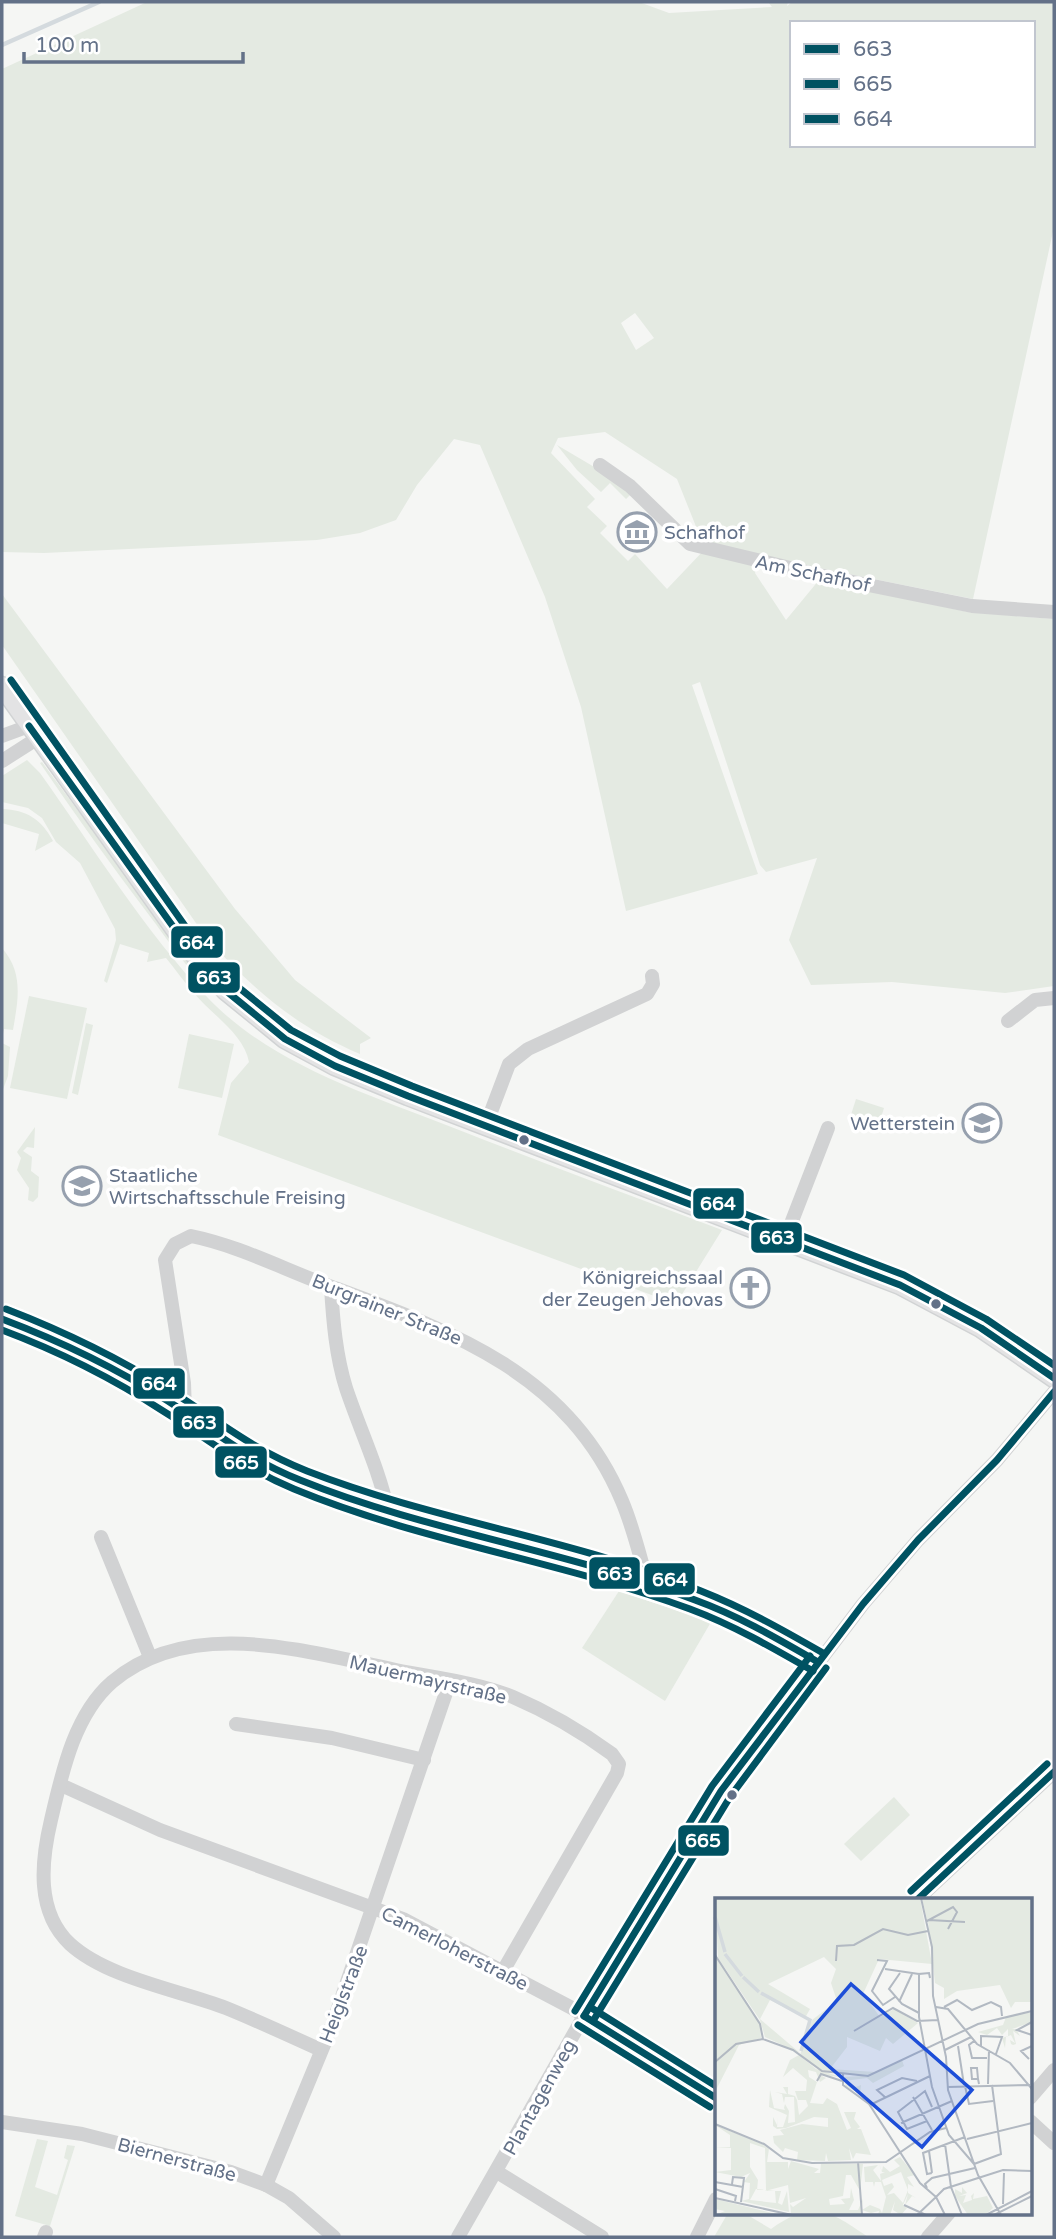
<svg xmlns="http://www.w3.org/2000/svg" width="1056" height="2239" font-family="'Varela Round',sans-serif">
  <rect width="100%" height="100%" fill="#f5f6f4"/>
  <g fill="#e4eae2" fill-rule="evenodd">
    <path d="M147,2H639L669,13L772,7L768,2H788L787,6L792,2H1054V227L973,599L760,556L755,573L786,620L819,580L968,612L1054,619V986L1005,993L892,982L811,985L789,940L817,858L766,872L760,865L700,682L692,685L758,874L626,911L581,707L545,597L480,445L454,439L417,485L396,520L360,533L317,540L44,553L2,552V69ZM792,23H1033V145H792ZM635,313L654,338L636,350L621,323ZM605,432L677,479L705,549L667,589L635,554L628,561L600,533L607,526L587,507L595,499L551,453L558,438Z"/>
    <polygon points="557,445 618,481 631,494 626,499 610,483 601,492 577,470"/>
    <path d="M2,594L235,909L295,980L371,1038L360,1044V1054C296,1027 250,987 205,936L2,645Z"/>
    <path d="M66,747C125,833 197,964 282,1023C340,1063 413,1083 478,1109L473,1111C413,1088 344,1070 291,1033C190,963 130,848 62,748Z"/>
    <path d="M27,760L40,773C92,846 146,933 208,998C273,1066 373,1096 459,1130C546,1164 634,1197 722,1230L676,1304L218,1135L231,1083L249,1062C244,1034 211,1014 194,993C184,982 176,970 166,958L147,962L149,953L120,944L107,983L104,981L116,940L115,929L80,863L56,842L42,818L28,808L2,802V776Z"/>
    <path d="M42,762L181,950L230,1006C198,985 175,950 152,919C113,868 76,816 40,763Z"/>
    <path d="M2,809C27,810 41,819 53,841L35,851L39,834L2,823Z"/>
    <path d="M2,948C24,973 18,1000 13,1030L4,1029L2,1039Z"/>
    <polygon points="29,996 87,1008 67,1099 10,1088"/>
    <polygon points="86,1023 93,1025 78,1095 72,1093"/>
    <polygon points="189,1034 234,1044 222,1098 178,1088"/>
    <polygon points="2,1043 10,1047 8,1076 2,1092"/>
    <polygon points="856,1099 884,1108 877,1130 849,1121"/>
    <polygon points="35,1127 34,1148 27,1147 23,1151 32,1157 31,1171 39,1177 38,1197 33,1202 28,1200 29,1188 17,1170 21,1158 17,1152"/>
    <polygon points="691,1191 781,1225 775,1228 687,1193"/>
    <polygon points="619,1591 711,1622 665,1701 582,1648"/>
    <polygon points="894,1797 910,1815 861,1861 844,1844"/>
    <polygon points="37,2139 48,2141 35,2187 57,2195 68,2160 64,2158 67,2145 75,2146 50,2226 15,2216"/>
    <path d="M728,2213H744L771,2229C813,2199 830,2211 868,2237H714Z"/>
  </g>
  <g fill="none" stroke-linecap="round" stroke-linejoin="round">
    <polyline stroke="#d4dade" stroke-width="4.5" points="2,45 99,2"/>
    <g stroke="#d1d3d4" stroke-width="21">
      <polyline id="major" points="2,686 187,946 225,990 285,1039 335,1066 408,1096 900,1285 981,1328 1054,1378"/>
    </g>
    <g stroke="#d1d2d3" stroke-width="14">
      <polyline points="600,465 630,486 690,544 819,575 972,606 1054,612"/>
      <polyline points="2,736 29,726"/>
      <polyline points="2,761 38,738"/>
      <polyline points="1008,1021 1035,1000 1054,998"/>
      <polyline points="486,1125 509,1064 528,1049 647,994 653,984 652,976"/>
      <polyline points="785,1239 828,1128"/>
      <path d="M331,1287C333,1321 336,1356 346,1388C360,1430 379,1469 388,1511"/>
      <path d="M2,1319C59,1339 135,1379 186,1413C203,1425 219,1439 237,1450C257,1462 279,1471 300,1480C468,1552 664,1558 818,1662"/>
      <path d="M185,1412L184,1383L165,1260L175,1244L191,1236C240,1246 285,1270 332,1287C451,1331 569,1373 622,1501C633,1527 640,1555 647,1582"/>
      <polyline points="101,1537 150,1657"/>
      <polyline points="236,1724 332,1738 424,1760"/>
      <polyline points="61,1785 160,1830 403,1919 572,2008 716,2098"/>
      <polyline points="918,1899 1054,1772"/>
      <path d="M321,2050C290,2036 258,2021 226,2008C179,1990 107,1978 70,1944C36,1912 41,1862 51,1820C62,1773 74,1715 112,1682C191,1615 306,1652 396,1670C435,1678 476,1682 513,1697C548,1712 582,1732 612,1754L619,1764L617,1773L503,1971"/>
      <polyline points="1030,2098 1054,2070"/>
      <polyline points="1030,2121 1054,2143"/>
      <polyline points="2,2122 82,2134 231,2172 266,2185 289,2198 334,2237"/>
      <polyline points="497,2172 602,2237"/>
      <polyline points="266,2185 333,2023 450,1681"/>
      <polyline points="44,2237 46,2232"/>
      <polyline points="458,2237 584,2016 721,1791 863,1604 918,1540 997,1460 1054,1392"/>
      <polyline points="697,2237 716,2199"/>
      <polyline points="928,2237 949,2213"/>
    </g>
    <use href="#major" stroke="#e3e3e4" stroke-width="18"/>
    <g stroke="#fff" stroke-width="12">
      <g id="bus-1">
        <polyline points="29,726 187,946 225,990 285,1039 335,1066 408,1096 900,1285 981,1328 1054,1378"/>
        <path d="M2,1319C60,1341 116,1368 168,1401C214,1431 247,1459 300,1480C428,1532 566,1550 695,1600C739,1616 778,1639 818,1662"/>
        <polyline points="918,1899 1054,1772"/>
        <polyline points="584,2016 721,1791 863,1604 918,1540 997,1460 1054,1392"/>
        <polyline points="584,2016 716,2098"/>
      </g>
    </g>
    <g stroke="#fff" stroke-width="12">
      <g id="bus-2">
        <path d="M2,1330C58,1351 112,1378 163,1411C210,1440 241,1467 294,1489C422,1542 560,1561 690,1609C733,1625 773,1648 813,1671"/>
        <polyline points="593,2021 730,1797 826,1668"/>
        <polyline points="578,2025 710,2107"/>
      </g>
    </g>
    <g stroke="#fff" stroke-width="12">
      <g id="bus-3">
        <polyline points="11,680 195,940 232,982 291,1030 340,1056 412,1086 904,1275 986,1319 1054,1365"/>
        <path d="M6,1309C63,1331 119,1358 171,1391C219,1421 253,1450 307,1471C435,1521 574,1539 701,1591C744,1608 783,1630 823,1653"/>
        <polyline points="911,1891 1047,1764"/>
        <polyline points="590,2007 716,2086"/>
        <polyline points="575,2011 712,1786 810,1656"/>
      </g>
    </g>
    <use href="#bus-1" stroke="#005262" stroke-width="7"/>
    <use href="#bus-2" stroke="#005262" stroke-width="7"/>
    <use href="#bus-3" stroke="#005262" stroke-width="7"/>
  </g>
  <defs>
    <g id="museum-ring" transform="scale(2.0125)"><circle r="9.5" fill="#fff" stroke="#96a0ae" stroke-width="1.5"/><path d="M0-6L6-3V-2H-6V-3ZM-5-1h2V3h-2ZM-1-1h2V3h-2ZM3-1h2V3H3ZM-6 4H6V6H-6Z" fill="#96a0ae"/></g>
    <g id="school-ring" transform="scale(2.0125)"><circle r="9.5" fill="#fff" stroke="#96a0ae" stroke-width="1.5"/><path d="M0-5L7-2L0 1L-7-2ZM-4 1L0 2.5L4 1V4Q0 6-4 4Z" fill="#96a0ae"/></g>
    <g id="church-ring" transform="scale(2.0125)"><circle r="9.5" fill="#fff" stroke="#96a0ae" stroke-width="1.5"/><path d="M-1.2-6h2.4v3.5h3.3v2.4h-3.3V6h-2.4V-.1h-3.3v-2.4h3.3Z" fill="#96a0ae"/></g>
  </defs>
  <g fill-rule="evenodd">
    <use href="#museum-ring" x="637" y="532"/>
    <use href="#school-ring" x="982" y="1123"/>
    <use href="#school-ring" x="82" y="1186"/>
    <use href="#church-ring" x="750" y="1288"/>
  </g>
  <g fill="#637188" stroke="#fff" stroke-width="2.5">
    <circle cx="524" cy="1140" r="6"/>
    <circle cx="936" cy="1304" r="6"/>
    <circle cx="732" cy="1795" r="6"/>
  </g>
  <g text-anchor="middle" stroke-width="7" stroke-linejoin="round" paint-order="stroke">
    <g font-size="19" fill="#637188" stroke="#fff" text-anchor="start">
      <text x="664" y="539">Schafhof</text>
      <text x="955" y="1130" text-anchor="end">Wetterstein</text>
      <text x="109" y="1182">Staatliche<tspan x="109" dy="22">Wirtschaftsschule Freising</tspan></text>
      <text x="723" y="1284" text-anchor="end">Königreichssaal<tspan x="723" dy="22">der Zeugen Jehovas</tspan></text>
    </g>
    <g font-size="19" fill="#637188" stroke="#fff">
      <text transform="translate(813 573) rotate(12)" y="7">Am Schafhof</text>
      <text transform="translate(387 1309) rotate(22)" y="7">Burgrainer Straße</text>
      <text transform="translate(428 1679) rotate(13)" y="7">Mauermayrstraße</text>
      <text transform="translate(455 1948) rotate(27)" y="7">Camerloherstraße</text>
      <text transform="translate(343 1994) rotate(-69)" y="7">Heiglstraße</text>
      <text transform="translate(539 2097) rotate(-61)" y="7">Plantagenweg</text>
      <text transform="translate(177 2159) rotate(15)" y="7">Biernerstraße</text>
    </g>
  </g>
  <g transform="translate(715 1898)">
    <rect width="317" height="317" fill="#f5f6f4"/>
    <path d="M0,0H205L217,66L164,61L148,96L165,119L179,111L203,125L178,146L171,140L165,153L132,139V149L115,171L160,174L169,170L157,176L148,178L152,179L187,162L189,168L158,185L152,180L129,183L141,189L146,187L145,196L131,188L128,179L147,178L107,172L85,157L97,122L122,103L116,85L121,71L109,59L53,86L95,111L90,120L55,102L45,121L85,155L50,139L45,122L3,60ZM207,0H317V104H300L296,110L285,87L242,93L229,101V90L220,85L213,23H219L212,22ZM0,58L45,126L46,140L24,147L0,194ZM317,114V124L297,131H301L305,138L298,133L301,146L298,147L296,146L295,142L300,145L296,137L291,139L290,150L287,140L293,138V131L287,137L282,130L272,137L263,134L288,127L291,119ZM84,157L101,171L123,178L125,179L105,177L111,180L105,184L101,174L93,172L94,179L102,184L95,205L108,206L112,200L122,206L132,232L136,230L129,214H141L139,221L145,229L142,231H146L156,257L141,255L138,261L134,250L136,262L113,263L111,255L110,263L82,262L83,254L70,250L68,254L59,245L58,238L69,237L65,232L87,226L113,229V220L99,219L71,230L62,231L58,228V219L62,227L63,219L62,229H68L72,217L54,209L55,192L59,210L70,212L69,210L70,206L74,213L73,225L80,224L79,199H70L69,205L67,196L60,194L72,196L68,189H73V196L80,198L82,202L84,217L93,208L91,202H83L80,193H91L92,182L78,170L68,179L75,162ZM0,227L47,246L54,251L52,264H73V271L76,263L104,271L99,275H105L106,265L148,266L145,293L136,277H131L128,298L114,301L115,307L130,306L126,301L135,300L136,290L139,302L134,312H143L148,301L146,317L76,315L75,306L78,309L91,300L75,305L73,287L50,293H66L63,305L67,307L72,293L74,314L26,303L34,301L35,285L29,284L35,275L26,279L0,274L16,272V250L0,249H15V237ZM35,245L50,250L51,292H42L43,282L35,269ZM41,291L60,293L61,305L35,302ZM185,259L200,277L192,279L199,289L193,286V295L201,300L197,298L190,307L193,296L188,307L192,310L186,317L178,312L180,303L175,317H163L164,313L148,317L156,315L147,312L155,307L165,311L167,315L171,299L166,284H160L159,289L158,284H150L149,269L163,267L158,272L166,283L165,276L170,274H167L164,266L167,273L168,268L175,274L185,268L179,262ZM186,274L193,292L188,305L179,295L172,297L179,289L177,285L169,288L167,282ZM247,289L252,295L244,298L251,297L248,305L257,302L256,298L259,295L258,301L272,298L278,310L270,317H253L240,298V291L247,295ZM0,301L65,317H0L10,313L0,311Z" fill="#e4eae2" fill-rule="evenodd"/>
    <path fill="none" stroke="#d4dade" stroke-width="3.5" d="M0,19L10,54M10,56L27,78M28,79L44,94M46,95L95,122L86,153"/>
    <path fill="none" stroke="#b2b9c2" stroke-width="2" d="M206,0L217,49L218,98L231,159L233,192L263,277L286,317M214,22L250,24M212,23L238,9L242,14L233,31M0,57L45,126L48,141M162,62L172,63L157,93L168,107L180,99M121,63L122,48L139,47L168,31L193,37L213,33M170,71L204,76M185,75L174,91L187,106L204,115M215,80L214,75L204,76V119L217,189L234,237L259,266M184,104L197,76M221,109L233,111L262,146L295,165L317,191M229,109L242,102L257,112L276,104L286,109L287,118M317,124L302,132L317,137M139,133L178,110L202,123L223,122M259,143L254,147L257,160H272M243,148L249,187M266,149V138L287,139L281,156M230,152L256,139M314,161L306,153L317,148M0,164L21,146L48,141L78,152L107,173L153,178L263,126L317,113M128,176V187L154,206L205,285L221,299M263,181L262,170H256L257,181H263L264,186M102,183L106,176L127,183M273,186L274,152M250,188L254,206L278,203M233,189L315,187M198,199L217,232M171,200L162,192L187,180L202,183M155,207L215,178M212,223L192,231L183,214L210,193L217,209M186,225L237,203M0,226L49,246L68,260L97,265L171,264L215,234L231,230M252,241L317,225M230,246L236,289L247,317M214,253L217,275M143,264L147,317M259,266L286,256L277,187M217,275L212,276L208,255L250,239M0,284L28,289M17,286L18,279L29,280L26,304M212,290L210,286L217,280L260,270M0,291L21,298L20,303M0,300L77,317M288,306L289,275M189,307L211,317M202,317L221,299M230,317L221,299L229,291L288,272L317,273M271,317L317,293M279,317L317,298"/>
    <path fill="#1d4ed8" fill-opacity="0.15" stroke="#1d4ed8" stroke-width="3.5" d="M136,86L257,192L207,249L86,144Z"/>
    <rect width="317" height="317" fill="none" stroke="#637188" stroke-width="3.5"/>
  </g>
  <g stroke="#fff" stroke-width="2.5">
    <rect x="170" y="925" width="54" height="34" rx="7" fill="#005262"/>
    <rect x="187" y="961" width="54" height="33" rx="7" fill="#005262"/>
    <rect x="692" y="1187" width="53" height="33" rx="7" fill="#005262"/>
    <rect x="750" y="1221" width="53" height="33" rx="7" fill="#005262"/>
    <rect x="132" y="1367" width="54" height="33" rx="7" fill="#005262"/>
    <rect x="172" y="1405" width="53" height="34" rx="7" fill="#005262"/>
    <rect x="214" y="1445" width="54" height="34" rx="7" fill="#005262"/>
    <rect x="588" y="1556" width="53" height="34" rx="7" fill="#005262"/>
    <rect x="643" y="1562" width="53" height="34" rx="7" fill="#005262"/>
    <rect x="677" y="1824" width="53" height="33" rx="7" fill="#005262"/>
  </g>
  <g font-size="19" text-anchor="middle" font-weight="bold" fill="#fff">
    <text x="197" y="949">664</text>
    <text x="214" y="984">663</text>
    <text x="718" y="1210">664</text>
    <text x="777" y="1244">663</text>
    <text x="159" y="1390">664</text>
    <text x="199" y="1429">663</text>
    <text x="241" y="1469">665</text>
    <text x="615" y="1580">663</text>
    <text x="670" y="1586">664</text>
    <text x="703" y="1847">665</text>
  </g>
  <rect width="1056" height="2239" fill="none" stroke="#637188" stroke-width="7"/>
  <rect x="790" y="21" width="245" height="126" fill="#ffffff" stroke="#c1c6cf" stroke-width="2"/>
  <rect x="804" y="44" width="35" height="10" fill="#005262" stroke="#c1c6cf" stroke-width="2"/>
  <text x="853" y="56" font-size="21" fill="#637188">663</text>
  <rect x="804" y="79" width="35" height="10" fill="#005262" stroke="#c1c6cf" stroke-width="2"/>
  <text x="853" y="91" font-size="21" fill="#637188">665</text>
  <rect x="804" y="114" width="35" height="10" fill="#005262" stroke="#c1c6cf" stroke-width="2"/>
  <text x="853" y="126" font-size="21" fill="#637188">664</text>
  <path d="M24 52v10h219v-10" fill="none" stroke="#637188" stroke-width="3.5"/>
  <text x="35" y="52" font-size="21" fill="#637188" stroke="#ffffff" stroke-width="5" paint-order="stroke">100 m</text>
</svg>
